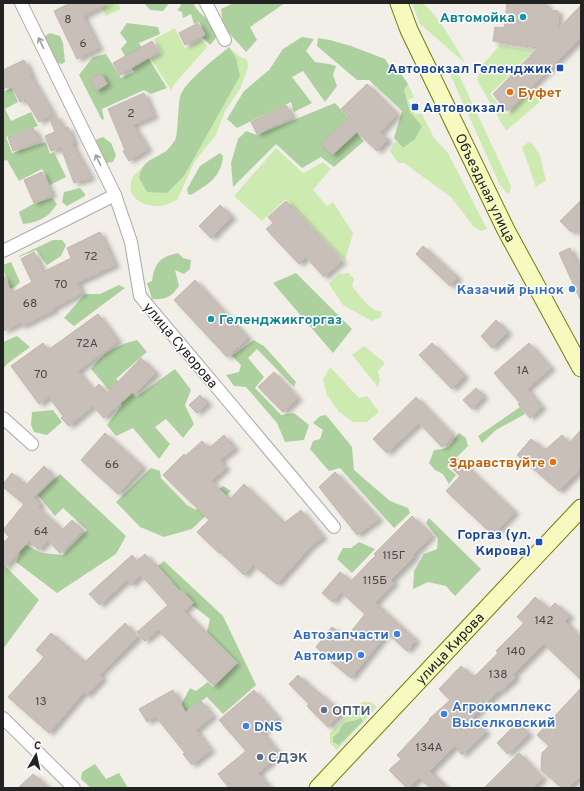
<svg xmlns="http://www.w3.org/2000/svg" width="584" height="791" font-family="Overpass,sans-serif">
  <defs>
    <filter id="shadow"><feDropShadow dx="4.5" dy="2.5" stdDeviation="2" flood-color="#0004"/></filter>
  </defs>
  <rect width="100%" height="100%" fill="#f2efe9"/>
  <g fill="#cdebb0">
    <polygon points="100,3 118,3 121,9 106,16"/>
    <path d="M412,3H423C441,20 453,42 465,63L420,24Z"/>
    <polygon points="175,28 185,49 201,40 208,46 176,82 171,90 151,59 162,53 154,39"/>
    <polygon points="500,45 534,51 490,94 507,115 528,94 535,94 541,101 506,131 477,80 483,64"/>
    <path d="M229,47L240,57L247,59L248,68L240,89L225,111L216,135L195,161L177,200C172,202 165,206 159,206C143,207 123,196 133,177C135,174 139,171 142,167L139,178L147,192L236,58Z"/>
    <polygon points="451,68 460,77 511,186 510,192 507,194 499,183 448,70"/>
    <polygon points="408,84 414,97 408,100 415,114 422,114 434,138 448,153 487,229 481,231 474,227 451,197 404,163 398,163 390,151 396,141 403,148 422,126 410,112 404,90"/>
    <polygon points="530,141 540,155 546,181 536,187 522,147"/>
    <polygon points="276,148 303,173 323,162 331,169 313,190 327,206 333,202 353,233 345,261 286,199 262,221 234,196"/>
    <path d="M349,273L354,279L352,286C359,294 371,313 382,311L381,317L372,321L343,305L329,284L339,274Z"/>
    <polygon points="364,346 385,363 378,371 380,380 378,387 352,355"/>
    <polygon points="330,367 359,398 367,396 379,412 367,422 353,422 339,412 327,395 323,379"/>
    <polygon points="362,702 371,702 377,707 337,750 330,743 330,733"/>
  </g>
  <g fill="#add19e">
    <polygon points="144,3 167,3 168,5 163,11 150,10"/>
    <polygon points="181,3 195,3 194,5 200,13 208,20 217,37 210,45 202,37 206,35 199,22 194,24 191,14 183,18 182,12 177,10 180,7"/>
    <polygon points="234,3 285,3 250,27 257,40 246,52 223,26 221,9"/>
    <polygon points="127,23 158,27 160,34 139,43 167,88 151,94 144,90 102,109 104,119 102,120 79,75 93,57 106,54 121,78 134,72 121,49 127,42 120,33"/>
    <polygon points="50,33 60,36 63,43 65,62 62,64 53,62 43,37"/>
    <polygon points="302,37 314,39 306,51 315,62 329,64 336,66 333,75 337,86 325,102 303,71 292,77 312,103 294,112 291,102 237,128 227,119 244,91 269,70 283,49"/>
    <polygon points="318,38 330,40 351,46 385,59 394,73 400,72 408,84 404,90 410,112 422,126 415,139 403,148 394,138 402,111 369,80 357,80 317,46"/>
    <path d="M229,47L236,58L240,76L184,176L167,193L147,192L139,178C143,161 149,161 163,153C168,151 172,144 175,140C178,136 178,105 180,97C183,83 217,57 229,47Z"/>
    <polygon points="3,87 5,91 12,88 18,102 5,109 11,121 31,112 38,126 6,137 12,153 46,142 50,154 54,152 66,177 50,185 42,169 19,181 7,160 3,161"/>
    <polygon points="335,103 352,122 349,125 364,141 334,167 321,157 302,168 276,144 233,187 231,163 238,139 246,131 257,135"/>
    <polygon points="103,137 111,143 116,155 113,162 106,163 98,154 94,144 95,140"/>
    <path d="M220,153L223,156C221,178 208,184 191,195L188,194L187,189L200,166Z"/>
    <polygon points="80,188 85,194 85,196 67,206 62,202 64,192"/>
    <path d="M52,198L57,204C48,218 39,222 23,224L19,212L33,204Z"/>
    <polygon points="53,240 62,240 66,245 61,256 47,265 36,250 19,257 19,256"/>
    <path d="M178,253L183,258L191,260L190,269L184,274L175,270L179,286C171,297 166,300 152,299L147,283L152,281C155,262 160,257 178,253Z"/>
    <path d="M11,262L20,282L15,287L10,289C8,281 3,273 3,265Z"/>
    <polygon points="296,273 352,329 333,353 273,283"/>
    <polygon points="119,285 125,288 74,326 64,318 85,294 100,294"/>
    <polygon points="17,336 30,347 7,364 3,369 3,342"/>
    <path d="M137,340L147,352L116,379L136,397L175,369L191,390L185,405L194,424L183,438L166,419L155,427L170,444L159,459L133,428L116,436L107,425L122,405L91,369C102,353 119,344 137,340Z"/>
    <polygon points="254,340 265,347 296,382 294,387 257,349 248,358 264,377 255,388 281,415 294,413 309,425 304,440 285,442 277,423 246,387 234,386 226,375 239,372 241,365 232,356"/>
    <polygon points="520,407 525,414 496,430 482,443 478,436"/>
    <polygon points="53,410 62,422 47,435 34,432 31,425 32,412"/>
    <polygon points="326,415 352,447 354,470 390,501 408,508 410,513 394,528 340,468 329,471 310,449 313,441 320,439 323,430 313,423 320,416"/>
    <path d="M459,433L466,438L468,446L447,467L456,475L449,484L443,474L435,470L429,463L434,450C452,449 449,445 459,433Z"/>
    <polygon points="151,468 160,471 161,478 187,505 196,510 223,486 231,491 192,529 164,537 140,527 116,502"/>
    <polygon points="60,474 126,536 116,554 57,593 16,562 20,554 17,547 22,543 42,553 63,555 87,530 63,508 55,516 38,495"/>
    <polygon points="429,518 481,569 455,596 446,586 428,582 413,589 414,571 424,554 437,549 438,538 426,523"/>
    <polygon points="359,542 375,549 352,573 337,559 343,548 351,548"/>
    <polygon points="164,561 223,616 256,685 223,714 207,697 180,716 177,712 190,688 196,691 208,682 213,687 238,663 207,632 210,619 192,605 194,603 182,590 180,591 158,566"/>
    <polygon points="3,564 39,600 3,649"/>
    <path d="M361,718L363,721L339,745L333,742V737L339,732C344,717 351,724 361,718Z"/>
    <polygon points="95,764 106,779 119,773 128,788 91,788 81,779 82,772"/>
  </g>
  <g fill="#c7bfb8" stroke="#c4b6ab" filter="url(#shadow)">
    <polygon points="70,3 109,3 83,16 99,48 77,59 54,11"/>
    <polygon points="507,3 547,3 546,9 558,11 558,29 581,5 581,38 507,111 493,94 538,48 493,41 495,27 504,28"/>
    <polygon points="198,23 205,35 185,45 179,33"/>
    <polygon points="152,41 158,52 120,75 113,63"/>
    <polygon points="24,60 31,74 30,75 53,114 39,122 25,99 20,102 11,85 3,89 3,70"/>
    <polygon points="101,73 107,84 96,91 90,79"/>
    <polygon points="367,84 397,114 380,133 388,140 377,151 357,132 332,155 321,144 349,117 341,109"/>
    <polygon points="144,93 154,116 133,125 148,149 129,161 123,151 125,150 108,109"/>
    <polygon points="286,105 292,117 257,134 251,122"/>
    <polygon points="56,116 64,129 68,127 74,143 72,144 91,178 74,183 61,148 51,151 45,136 55,132 50,119"/>
    <polygon points="33,128 40,141 13,151 8,137"/>
    <polygon points="42,172 52,195 34,203 24,180"/>
    <polygon points="581,200 581,232 570,231 560,221"/>
    <polygon points="286,201 342,261 324,277 306,257 299,264 266,229 273,223 268,217"/>
    <polygon points="220,205 232,217 211,238 199,226"/>
    <polygon points="100,232 115,265 77,283 82,293 53,308 54,310 22,326 21,323 3,331 3,274 12,293 32,282 21,259 34,252 43,272 71,258 67,248"/>
    <polygon points="423,246 458,278 450,286 416,254"/>
    <polygon points="570,248 581,273 581,301 559,253"/>
    <polygon points="195,280 248,338 227,357 174,300"/>
    <polygon points="98,314 118,341 78,371 93,390 99,384 107,393 141,358 156,373 135,394 133,392 104,418 93,406 69,426 61,418 63,416 49,397 39,404 11,366 43,343 48,350"/>
    <polygon points="496,320 508,332 492,348 481,336"/>
    <polygon points="432,343 465,376 452,389 419,355"/>
    <polygon points="529,343 551,368 527,389 542,407 530,418 518,404 520,403 494,373"/>
    <polygon points="274,372 298,398 283,412 258,387"/>
    <polygon points="476,388 484,396 472,409 463,400"/>
    <polygon points="200,395 208,403 197,413 189,405"/>
    <polygon points="416,397 454,436 442,447 419,423 387,453 373,439"/>
    <polygon points="581,430 581,469 559,491 517,455 531,439 545,450 562,435 569,443"/>
    <polygon points="105,433 143,467 118,494 81,460"/>
    <polygon points="224,435 235,448 220,460 226,468 211,481 230,499 244,484 284,523 301,510 323,537 311,546 277,584 253,565 244,575 220,552 219,553 197,532 209,520 163,475 184,454 185,456 202,441 209,448"/>
    <polygon points="458,458 515,512 493,535 446,491 460,476 450,466"/>
    <polygon points="44,466 54,477 34,497 41,504 38,507 62,530 72,520 83,531 60,553 48,540 39,550 29,541 3,569 3,543 9,537 3,530 24,504 3,487 3,484 12,473 26,485"/>
    <polygon points="335,472 379,519 357,535 319,487"/>
    <polygon points="412,516 432,535 413,555 414,557 391,580 394,583 375,603 416,640 407,651 387,633 351,678 328,659 329,658 316,647 332,627 346,638 365,614 341,592 333,602 322,593 340,572 351,581 376,555 374,554"/>
    <polygon points="145,554 180,593 182,591 193,603 184,611 236,663 214,686 158,630 145,641 137,632 168,605 141,575 131,585 127,580 100,605 89,594 132,555 137,561"/>
    <polygon points="535,597 549,609 555,603 570,616 565,621 581,638 581,680 544,644 513,675 516,677 500,692 499,691 473,717 486,732 462,755 455,746 430,771 447,788 430,788 419,778 409,788 407,788 389,770 401,759 397,755 430,720 429,719 450,700 439,689 461,666 474,677 498,653 496,651 524,623 517,617"/>
    <polygon points="125,623 138,637 99,675 103,678 87,695 84,692 49,733 8,697 44,657 36,650 51,633 85,662"/>
    <polygon points="298,675 319,694 320,693 341,713 328,727 307,706 309,704 289,684"/>
    <polygon points="581,688 581,775 569,788 562,788 541,770 542,753 549,746 537,735"/>
    <polygon points="173,690 186,713 201,701 213,716 196,730 211,750 192,765 183,754 185,753 156,717 147,722 139,709"/>
    <polygon points="254,690 278,718 262,732 280,754 258,773 270,788 229,788 218,774 246,751 219,720"/>
    <polygon points="518,722 529,734 508,754 497,743"/>
    <polygon points="519,753 543,778 533,788 484,788"/>
    <polygon points="33,774 49,788 18,788"/>
  </g>
  <g fill="none" stroke-linecap="round" stroke-linejoin="round">
    <g stroke="#a9a9a9" stroke-width="14">
      <g id="street">
        <polyline points="21,3 115,195 131,242 140,296 334,527"/>
        <polyline points="206,3 225,40"/>
        <polyline points="3,251 115,195"/>
        <polyline points="3,418 32,444"/>
        <polyline points="3,718 74,788"/>
      </g>
    </g>
    <g stroke="#707d05" stroke-width="19">
      <g id="secondary">
        <path id="s1" d="M399,3L409,30L506,230L581,368"/>
        <path id="s2" d="M318,788L581,508"/>
      </g>
    </g>
    <use href="#street" stroke="#fff" stroke-width="12"/>
    <use href="#secondary" stroke="#f7fabf" stroke-width="17"/>
  </g>
  <defs><path id="oneway-shaft" d="M-6 0H5M1.5-3L5.5 0L1.5 3" fill="none" stroke-width="1.6" stroke-linecap="round" stroke-linejoin="round"/></defs>
  <g stroke="#9c9c9c">
    <use href="#oneway-shaft" transform="translate(41 43) rotate(-116)"/>
    <use href="#oneway-shaft" transform="translate(98 160) rotate(-116)"/>
  </g>
  <g fill="#0f9aa8" stroke="#fff" stroke-width="1.5">
    <circle cx="523" cy="17" r="4"/>
    <circle cx="211" cy="319" r="4"/>
  </g>
  <g fill="#1a4fb4" stroke="#fff" stroke-width="1.5">
    <rect x="556" y="64" width="8" height="8" rx="2"/>
    <rect x="411" y="103" width="8" height="8" rx="2"/>
    <rect x="535" y="538" width="8" height="8" rx="2"/>
  </g>
  <g fill="#e8710a" stroke="#fff" stroke-width="1.5">
    <circle cx="510" cy="92" r="4"/>
    <circle cx="553" cy="462" r="4"/>
  </g>
  <g fill="#3f7fe0" stroke="#fff" stroke-width="1.5">
    <circle cx="572" cy="289" r="4"/>
    <circle cx="397" cy="634" r="4"/>
    <circle cx="361" cy="655" r="4"/>
    <circle cx="444" cy="714" r="4"/>
    <circle cx="246" cy="726" r="4"/>
  </g>
  <g fill="#5c6f8a" stroke="#fff" stroke-width="1.5">
    <circle cx="324" cy="710" r="4"/>
    <circle cx="260" cy="757" r="4"/>
  </g>
  <g text-anchor="middle" stroke-width="3" stroke-linejoin="round" paint-order="stroke">
    <g font-size="12" fill="#4b4948">
      <text x="68" y="23">8</text>
      <text x="83" y="47">6</text>
      <text x="131" y="117">2</text>
      <text x="91" y="260">72</text>
      <text x="61" y="288">70</text>
      <text x="30" y="307">68</text>
      <text x="87" y="347">72А</text>
      <text x="523" y="374">1А</text>
      <text x="41" y="378">70</text>
      <text x="112" y="468">66</text>
      <text x="41" y="535">64</text>
      <text x="394" y="559">115Г</text>
      <text x="375" y="584">115Б</text>
      <text x="544" y="624">142</text>
      <text x="516" y="655">140</text>
      <text x="498" y="678">138</text>
      <text x="41" y="705">13</text>
      <text x="429" y="751">134А</text>
    </g>
    <g font-size="14" font-weight="bold" fill="#0d838f" stroke="#fff" text-anchor="end">
      <text x="515" y="22">Автомойка</text>
      <text x="219" y="324" text-anchor="start">Геленджикгоргаз</text>
    </g>
    <g font-size="14" font-weight="bold" fill="#164399" stroke="#fff" text-anchor="end">
      <text x="552" y="73">Автовокзал Геленджик</text>
      <text x="423" y="112" text-anchor="start">Автовокзал</text>
      <text x="531" y="539">Горгаз (ул.<tspan x="531" dy="16">Кирова)</tspan></text>
    </g>
    <g font-size="14" font-weight="bold" fill="#c56008" stroke="#fff" text-anchor="start">
      <text x="518" y="97">Буфет</text>
      <text x="545" y="467" text-anchor="end">Здравствуйте</text>
    </g>
    <g font-size="14" fill="#222" stroke="#fff">
      <text dy="5" stroke="none"><textPath href="#s1" startOffset="204">Объездная улица</textPath></text>
      <text transform="translate(181 345) rotate(50)" y="5">улица Суворова</text>
      <text dy="5" stroke="none"><textPath href="#s2" startOffset="192">улица Кирова</textPath></text>
    </g>
    <g font-size="14" font-weight="bold" fill="#366cbe" stroke="#fff" text-anchor="end">
      <text x="564" y="294">Казачий рынок</text>
      <text x="389" y="639">Автозапчасти</text>
      <text x="353" y="660">Автомир</text>
      <text x="452" y="711" text-anchor="start">Агрокомплекс<tspan x="452" dy="16">Выселковский</tspan></text>
      <text x="254" y="731" text-anchor="start">DNS</text>
    </g>
    <g font-size="14" font-weight="bold" fill="#4e5e75" stroke="#fff" text-anchor="start">
      <text x="332" y="715">ОПТИ</text>
      <text x="268" y="762">СДЭК</text>
    </g>
  </g>
  <rect width="584" height="791" fill="none" stroke="#222222" stroke-width="8"/>
  <g transform="translate(36 755) rotate(9)" stroke="#ffffff" stroke-width="3" paint-order="stroke">
  <path d="M0-3L7 15L0 10L-7 15Z" fill="#222222"/>
  <text y="-6" font-size="11" font-weight="bold" text-anchor="middle" fill="#222222">С</text>
  </g>
</svg>
